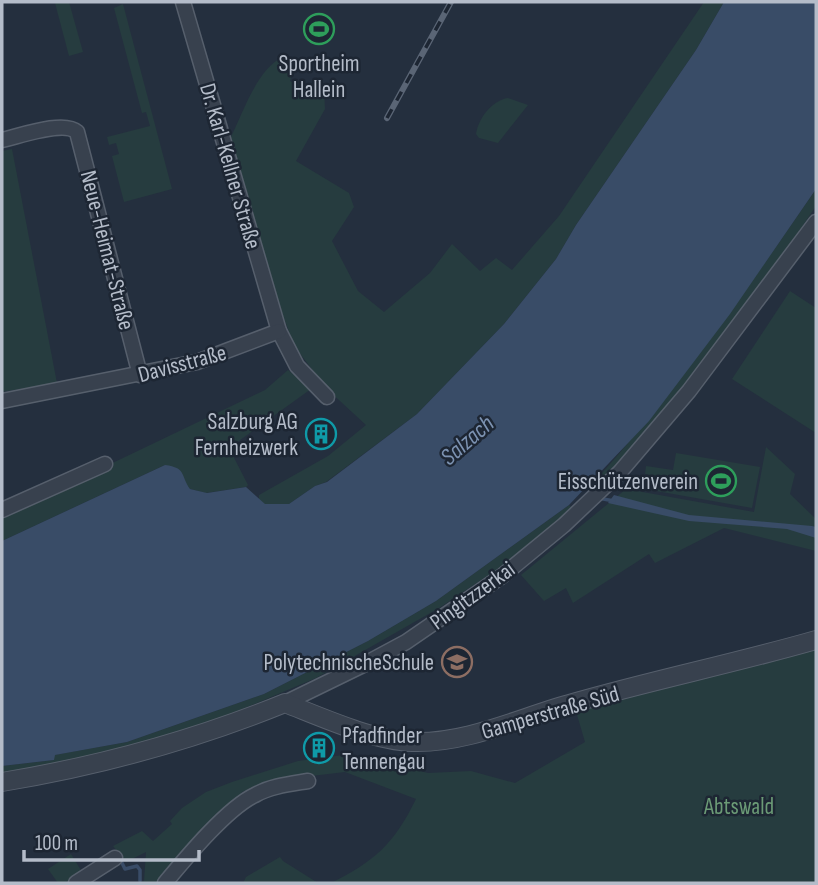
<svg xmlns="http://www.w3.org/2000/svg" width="818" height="885" font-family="'Sofia Sans Condensed',sans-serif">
  <rect width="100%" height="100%" fill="#242f3e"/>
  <g fill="#263c3f">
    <polygon points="69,2 83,52 69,56 55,3"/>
    <path d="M704,2H724L696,50L576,225L556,259L504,324L417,414L326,482L315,486L289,504H264L259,499V495L328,456L366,425L327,389L295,347L278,303L229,141C243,114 255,72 282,57L295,64L290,81L304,89L318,84L324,90L325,109L296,161L349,193L354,207L332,241L358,291L384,312L430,273L452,244L480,271L496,258L512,270L559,216Z"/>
    <polygon points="123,4 172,189 124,202 112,156 119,154 116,143 109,145 107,137 150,126 146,112 142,113 114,8"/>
    <path d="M508,98L528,105L498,143L479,138L476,134C478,118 493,100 508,98Z"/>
    <polygon points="12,149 57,383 2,392 2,151"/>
    <path d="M816,189V206L740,318L691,384L601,483L596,480C678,388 746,291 816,189Z"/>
    <polygon points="790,291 816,308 816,433 732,379"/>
    <polygon points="288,370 311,389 229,448 248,485 246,487 206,493 190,489 165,465 2,541 2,516 265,390"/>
    <polygon points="766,447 795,474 790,494 816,519 816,551 724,528 655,563 649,554 573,603 566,588 544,601 521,575 626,489 754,512"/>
    <polygon points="676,453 760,467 752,508 628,486 629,478 697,490 698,483 645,474 646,466 673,470"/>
    <polygon points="569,505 573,509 496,570 439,608 316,678 219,719 129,748 2,775 2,766 54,760 54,755 127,742 264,694 368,641 436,601"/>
    <path d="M816,646V883H331C375,861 394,844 416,799L345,772L286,779L261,784L242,792L233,804L158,883H133L144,881L146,852L126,862L113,846L142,831L153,841L172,824L170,821L182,808L206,792L232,782L298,761L351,754L428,773L471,771L515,783L585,742L575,708Z"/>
    <polygon points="71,854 82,872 65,883 58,883 48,869"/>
    <polygon points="280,857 283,861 318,883 243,883 246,877"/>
  </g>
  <g fill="#394c67">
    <path d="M724,2H816V189L730,314L649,421L569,505L436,601L368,641L264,694L127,742L55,755L54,760L2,766V541L165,465C187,468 180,475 190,489L207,493L246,487L265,504H289L315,486L327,482L417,414L504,324L556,259L576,225L696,50Z"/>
    <polygon points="614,495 689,515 812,526 816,527 816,538 787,529 689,521 608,503"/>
  </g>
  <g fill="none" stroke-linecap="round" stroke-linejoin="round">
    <g stroke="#394c67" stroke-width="3.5">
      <polyline points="598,498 614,501"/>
      <polyline points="121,861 125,869 137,866 140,870 140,881"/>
    </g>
    <g stroke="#565f6c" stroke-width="17">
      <g id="minor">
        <polyline points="183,2 279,331 297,366 327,397"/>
        <path d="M2,140C20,136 64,120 77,132L140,375"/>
        <polyline points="2,401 197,362 279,331"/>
        <polyline points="2,510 105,464"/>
        <polyline points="285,703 365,664 406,642 502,576 564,525 620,472 689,391 816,222"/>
        <polyline points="76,883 115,858"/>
        <path d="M165,883C185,859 227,808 255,795C271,786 290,784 308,781"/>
      </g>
    </g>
    <g stroke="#565f6c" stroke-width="20">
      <path id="tertiary" d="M2,782C99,766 194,740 285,703C321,717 374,741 412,742C467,744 521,717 573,703C653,680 736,663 816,640"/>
    </g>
    <use href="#minor" stroke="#38414e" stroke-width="14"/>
    <use href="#tertiary" stroke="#38414e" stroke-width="18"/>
    <g stroke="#5a6575" stroke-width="6">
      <polyline id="rail" points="387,118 451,2"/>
    </g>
    <use href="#rail" stroke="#1d2633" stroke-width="3.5" stroke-dasharray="10" stroke-linecap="butt"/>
  </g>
  <defs>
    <g id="stadium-ring" transform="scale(1.575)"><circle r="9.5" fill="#1d2633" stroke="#2e9e5b" stroke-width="1.5"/><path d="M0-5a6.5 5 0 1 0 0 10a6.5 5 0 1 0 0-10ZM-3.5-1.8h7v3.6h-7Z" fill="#2e9e5b"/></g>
    <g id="building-ring" transform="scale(1.575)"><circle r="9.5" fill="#1d2633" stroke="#0f9aa8" stroke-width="1.5"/><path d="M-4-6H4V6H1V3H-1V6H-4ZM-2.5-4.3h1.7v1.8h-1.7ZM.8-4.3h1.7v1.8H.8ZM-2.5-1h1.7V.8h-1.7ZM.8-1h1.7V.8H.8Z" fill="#0f9aa8"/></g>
    <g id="school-ring" transform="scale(1.575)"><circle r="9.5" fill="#1d2633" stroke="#8d6e63" stroke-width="1.5"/><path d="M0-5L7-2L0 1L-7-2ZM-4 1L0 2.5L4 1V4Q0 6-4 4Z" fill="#8d6e63"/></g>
  </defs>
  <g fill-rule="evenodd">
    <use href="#stadium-ring" x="319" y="29"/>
    <use href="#building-ring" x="321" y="434"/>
    <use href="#stadium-ring" x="721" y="481"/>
    <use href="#school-ring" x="457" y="662"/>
    <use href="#building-ring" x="319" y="748"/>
  </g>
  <g text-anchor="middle" stroke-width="5" stroke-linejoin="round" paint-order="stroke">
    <g font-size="23" fill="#b4bcc9" stroke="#1d2633" text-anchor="end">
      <text x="319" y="71" text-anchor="middle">Sportheim<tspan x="319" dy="26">Hallein</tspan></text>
      <text x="298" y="429">Salzburg AG<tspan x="298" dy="26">Fernheizwerk</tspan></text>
      <text x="698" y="489">Eisschützenverein</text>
      <text x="434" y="670">PolytechnischeSchule</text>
      <text x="342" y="743" text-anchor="start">Pfadfinder<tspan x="342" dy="26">Tennengau</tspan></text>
    </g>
    <g font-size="23" fill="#b4bcc9" stroke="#1d2633">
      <text transform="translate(231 166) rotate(74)" y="8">Dr. Karl-Kellner Straße</text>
      <text transform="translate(108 250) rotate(76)" y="8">Neue-Heimat-Straße</text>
      <text transform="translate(182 363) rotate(-15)" y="8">Davisstraße</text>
      <text transform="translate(472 595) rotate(-36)" y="8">Pingitzzerkai</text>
      <text transform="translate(550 712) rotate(-16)" y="8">Gamperstraße Süd</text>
    </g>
    <g font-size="23" fill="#6b9a76" stroke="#1d2633">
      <text x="739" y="814">Abtswald</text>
    </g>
    <g font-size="24" font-style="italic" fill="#7c92b1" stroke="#1d2633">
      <text transform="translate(467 440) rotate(-41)" y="8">Salzach</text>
    </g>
  </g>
  <rect width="818" height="885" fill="none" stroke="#b4bcc9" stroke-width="7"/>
  <path d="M24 850v10h175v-10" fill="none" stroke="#b4bcc9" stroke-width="3.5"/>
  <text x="35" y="850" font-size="21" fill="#b4bcc9" stroke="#1d2633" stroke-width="5" paint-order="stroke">100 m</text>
</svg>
